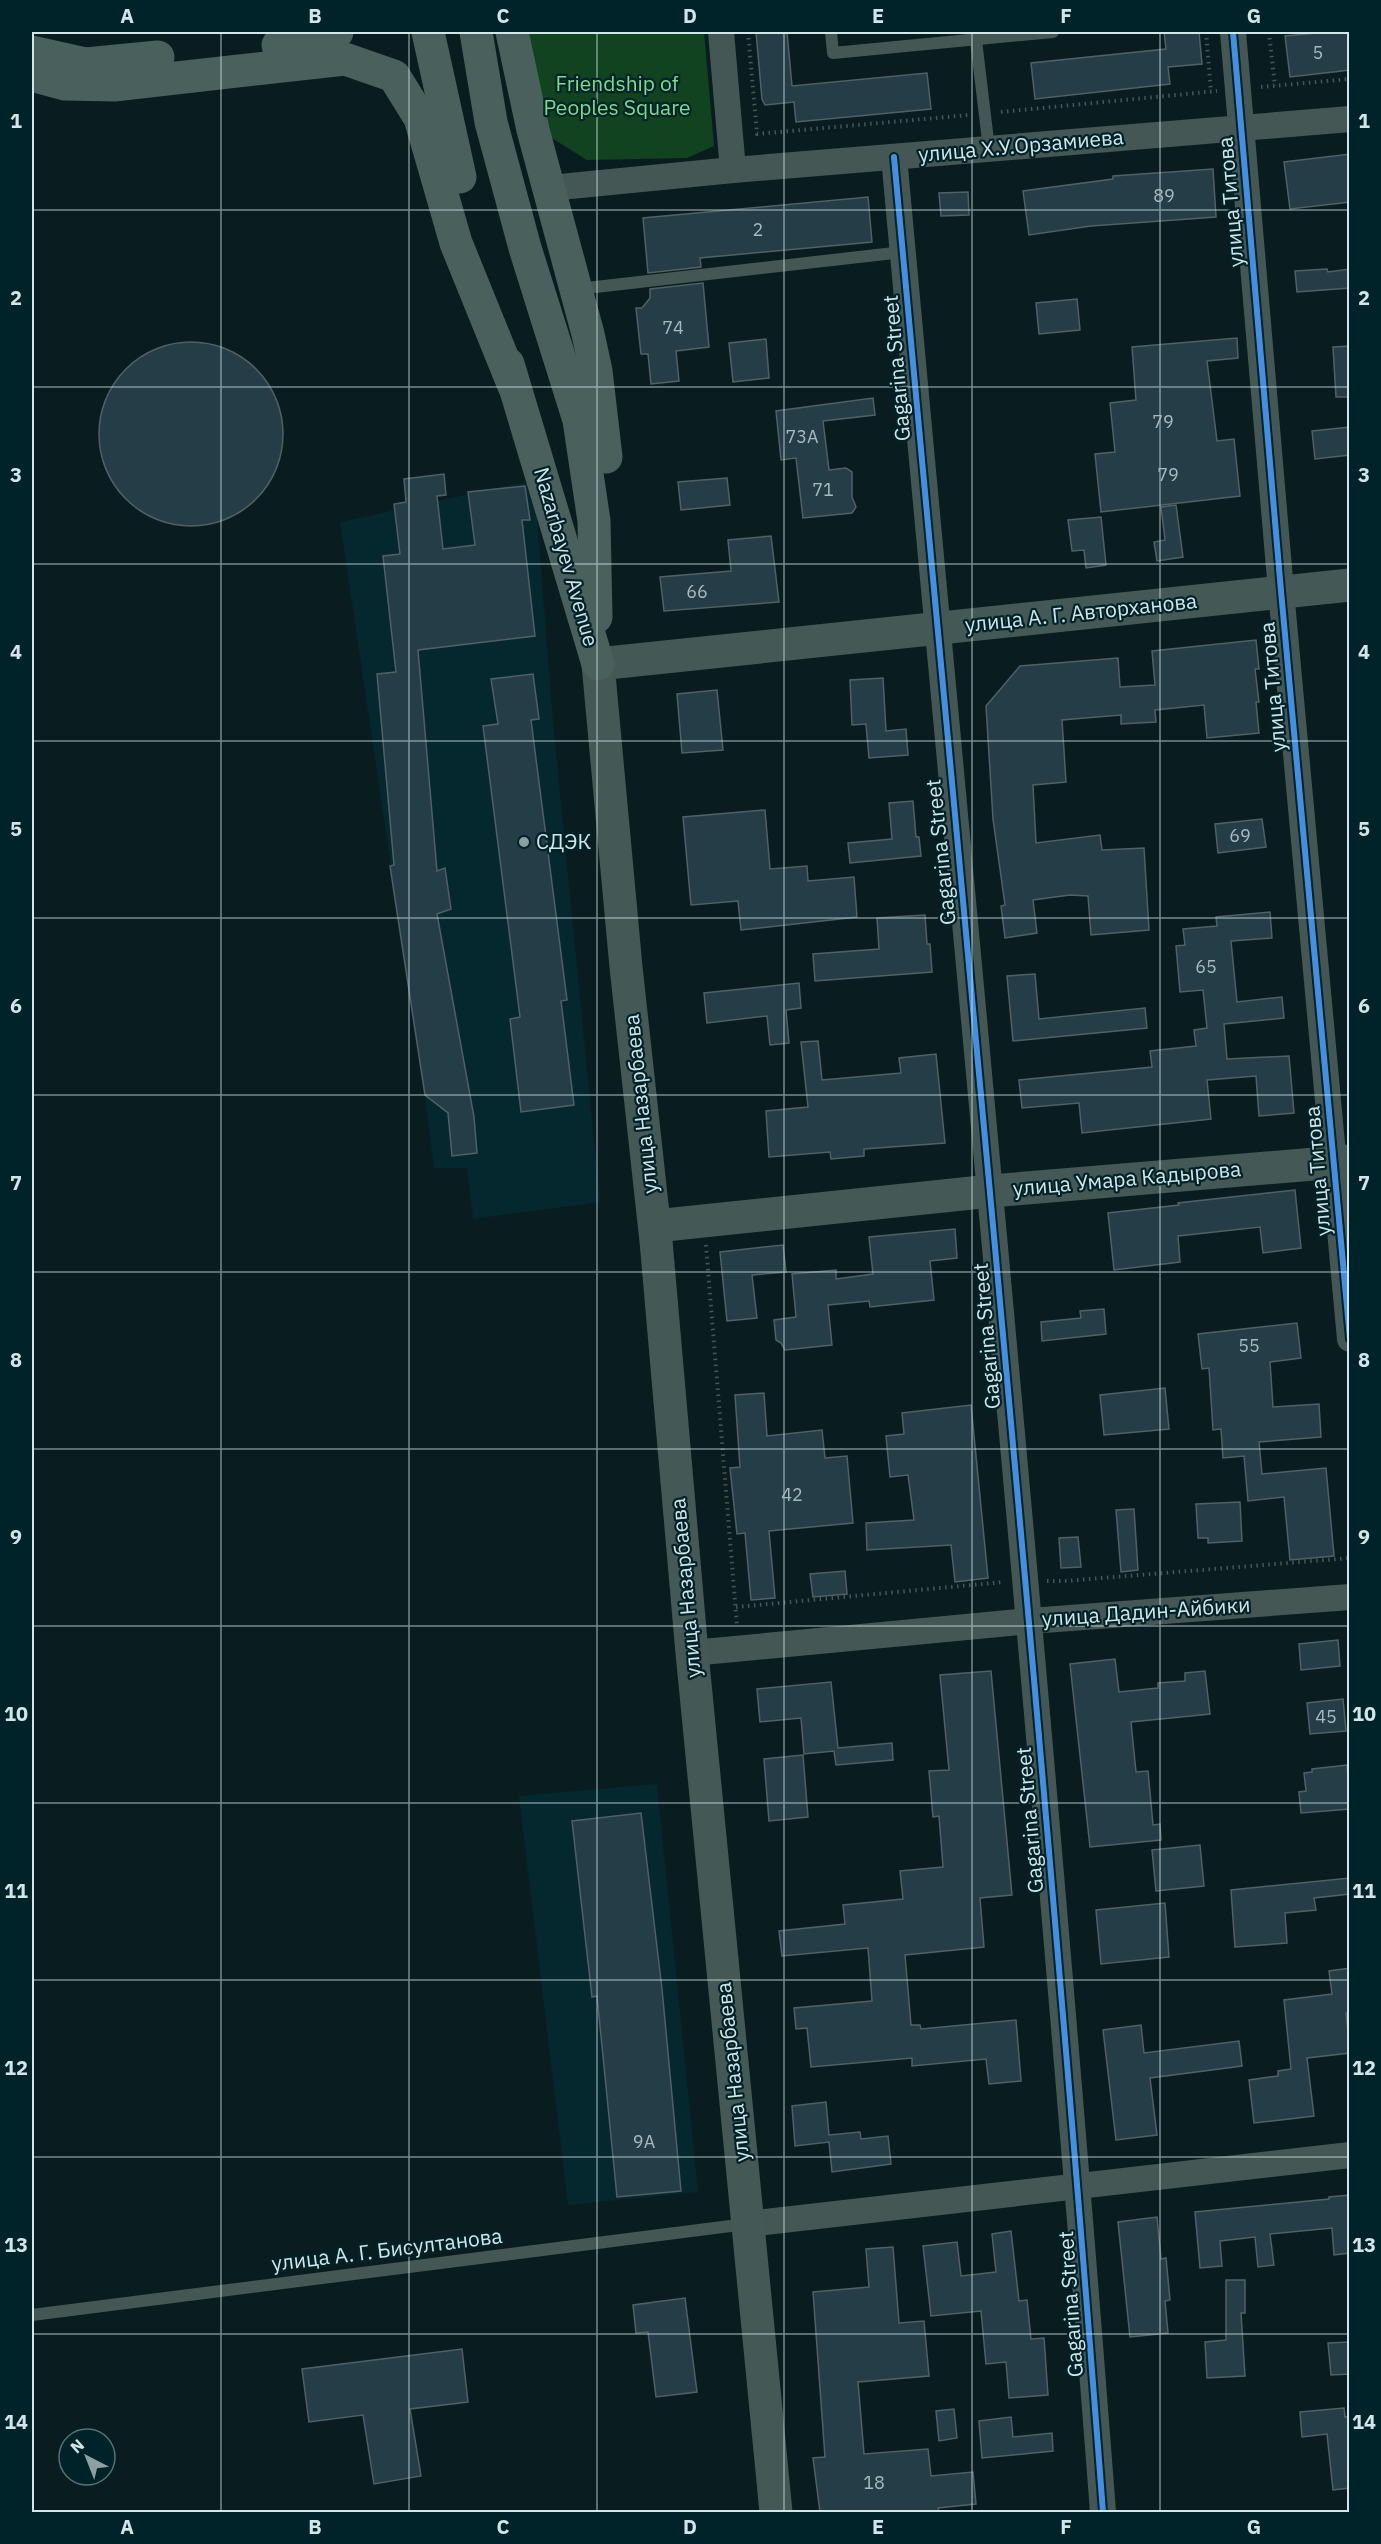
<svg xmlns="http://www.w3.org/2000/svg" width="1381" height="2544" font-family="'IBM Plex Sans',sans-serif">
  <rect width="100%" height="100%" fill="#091d20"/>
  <g fill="#04282e">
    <polygon points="534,480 553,722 600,1202 473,1219 467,1168 434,1168 425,1095 340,522"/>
    <polygon points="657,1784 698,2192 568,2205 519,1796"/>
  </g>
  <polygon fill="#124320" points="521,32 704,32 714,146 687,158 587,160 547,135"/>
  <g fill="#243d46" stroke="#526065" stroke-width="1.5">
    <polygon points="756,32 787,32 792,86 927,73 931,109 796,122 794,102 765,105 762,99"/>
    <polygon points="1164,32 1199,32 1202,64 1168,67 1170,84 1035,99 1031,63 1166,49"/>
    <polygon points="1328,32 1350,32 1350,70 1290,77 1285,36"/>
    <polygon points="1350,154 1350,202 1290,209 1284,162"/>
    <polygon points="1213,169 1216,217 1091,226 1029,235 1023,191 1113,179 1113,176"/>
    <polygon points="968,192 969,215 941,216 939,193"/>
    <polygon points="868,197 872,242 700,258 701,267 648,273 643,218"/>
    <polygon points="1327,269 1328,272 1350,269 1350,288 1297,292 1295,271"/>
    <polygon points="703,283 709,347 676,351 679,381 651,384 648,354 641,354 636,308 642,308 650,298 650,289"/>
    <polygon points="1077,299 1080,330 1039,334 1036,303"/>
    <polygon points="1237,338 1238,358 1207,361 1217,441 1234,439 1240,496 1101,512 1095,454 1115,452 1110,403 1136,400 1132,347"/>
    <polygon points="766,339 769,378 733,382 729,343"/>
    <circle cx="191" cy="434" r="92"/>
    <polygon points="1350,346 1350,397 1336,397 1333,347"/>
    <polygon points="873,398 875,415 823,421 829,470 846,468 852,472 852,497 856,507 852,513 803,518 796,458 781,460 776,411"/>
    <polygon points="1350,427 1350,455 1315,459 1312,431"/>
    <polygon points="444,474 446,495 437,496 443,549 475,545 468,492 525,486 530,520 522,520 535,636 418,650 437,871 445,868 451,909 437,914 474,1117 477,1153 452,1156 448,1113 425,1095 390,866 394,865 377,674 396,672 383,556 400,554 394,504 406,502 404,479"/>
    <polygon points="727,478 730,505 681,510 678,482"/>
    <polygon points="1176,505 1183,557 1157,561 1154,542 1165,540 1161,507"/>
    <polygon points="1101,517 1106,565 1086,568 1084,550 1072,551 1068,520"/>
    <polygon points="771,536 779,602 664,611 660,577 731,571 728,540"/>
    <polygon points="1256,640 1259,669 1255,669 1259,702 1256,702 1259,733 1207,738 1204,705 1155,710 1156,722 1121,724 1121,715 1062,720 1066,782 1033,785 1036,843 1100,835 1102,850 1144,848 1149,930 1091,935 1088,896 1070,895 1033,900 1037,933 1005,938 1001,906 1005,905 993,819 986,706 1020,666 1118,658 1120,687 1155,685 1152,651"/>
    <polygon points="533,674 539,719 531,720 567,1000 561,1001 574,1105 521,1112 510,1019 520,1017 483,726 498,724 491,679"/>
    <polygon points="883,678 886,731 906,729 908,755 869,758 866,724 852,725 850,680"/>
    <polygon points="717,690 723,750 682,753 677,694"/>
    <polygon points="913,801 916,837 919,837 921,856 850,863 848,843 892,839 889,803"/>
    <polygon points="765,810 770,869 807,866 808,881 854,877 857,917 741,930 738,901 691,905 683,817"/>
    <polygon points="1262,819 1266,847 1218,853 1215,824"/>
    <polygon points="1270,912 1272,938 1231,941 1237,1002 1282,997 1284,1018 1224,1024 1227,1059 1289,1056 1294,1113 1259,1116 1256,1076 1207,1080 1211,1119 1082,1133 1079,1103 1022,1108 1019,1080 1152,1067 1150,1051 1196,1046 1194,1030 1207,1028 1203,990 1180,992 1176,946 1185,945 1183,929 1217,926 1216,917"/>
    <polygon points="925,915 927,944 930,944 932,972 815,981 813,954 879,949 877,918"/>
    <polygon points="1035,974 1039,1019 1145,1008 1147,1028 1013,1041 1007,976"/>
    <polygon points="799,983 801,1008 786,1010 789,1043 770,1045 767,1016 707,1023 704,993"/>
    <polygon points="818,1041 822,1080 901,1073 899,1058 936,1054 945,1143 864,1149 864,1156 831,1159 830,1152 769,1157 766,1111 808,1107 801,1042"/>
    <polygon points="1295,1190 1301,1248 1263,1253 1260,1227 1178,1236 1180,1262 1114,1270 1108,1213 1179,1205 1178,1203"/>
    <polygon points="955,1229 957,1258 930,1261 934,1300 870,1307 869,1301 828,1305 832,1345 785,1350 781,1343 776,1340 774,1320 796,1317 792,1274 836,1270 836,1279 873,1274 869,1237"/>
    <polygon points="783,1245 786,1272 752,1275 757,1318 727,1321 720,1252"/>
    <polygon points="1104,1309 1106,1334 1042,1341 1041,1322 1081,1318 1080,1311"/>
    <polygon points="1297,1323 1301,1358 1270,1362 1273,1407 1319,1404 1321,1437 1259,1442 1262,1474 1326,1468 1334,1556 1290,1560 1284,1497 1248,1501 1244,1456 1223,1458 1221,1429 1213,1430 1209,1368 1202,1369 1198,1334"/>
    <polygon points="1165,1388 1169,1429 1104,1435 1100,1395"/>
    <polygon points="764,1393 767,1436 822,1430 825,1458 847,1456 853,1523 769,1531 775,1598 751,1600 745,1533 737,1534 730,1468 740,1467 735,1395"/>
    <polygon points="971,1405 988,1578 955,1582 951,1545 867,1550 866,1523 914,1520 908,1475 890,1477 886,1436 904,1434 902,1413"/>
    <polygon points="1240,1502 1242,1541 1208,1543 1208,1538 1198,1538 1196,1504"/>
    <polygon points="1134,1509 1138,1570 1121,1572 1116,1510"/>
    <polygon points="1078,1537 1081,1567 1061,1568 1059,1538"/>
    <polygon points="845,1571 847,1594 813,1597 810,1574"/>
    <polygon points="1338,1640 1340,1666 1301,1670 1299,1644"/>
    <polygon points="1115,1659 1119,1692 1158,1688 1158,1683 1185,1681 1185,1673 1205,1671 1210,1714 1131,1722 1136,1772 1148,1771 1153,1825 1160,1824 1161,1840 1090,1847 1070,1664"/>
    <polygon points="991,1671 1012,1895 980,1898 984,1947 905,1955 911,2025 920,2025 921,2029 1016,2020 1021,2081 989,2084 986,2059 912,2066 912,2058 811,2067 807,2028 796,2029 794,2008 872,2001 868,1948 782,1956 779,1931 845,1924 843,1905 903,1899 900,1871 943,1867 939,1816 933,1817 929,1771 949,1770 940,1675"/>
    <polygon points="831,1682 838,1748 892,1743 893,1760 836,1765 834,1751 804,1754 801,1718 760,1722 757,1689"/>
    <polygon points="1343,1699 1346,1731 1310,1734 1307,1703"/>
    <polygon points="803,1755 808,1817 769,1821 764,1759"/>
    <polygon points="1347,1765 1350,1809 1301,1813 1299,1792 1306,1791 1304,1773 1312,1772 1312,1769"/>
    <polygon points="641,1813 662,1989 681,2191 617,2197 597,1996 592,1997 572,1821"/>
    <polygon points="1200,1845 1204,1886 1156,1891 1152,1850"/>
    <polygon points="1350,1878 1350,1894 1314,1898 1316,1910 1285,1913 1287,1943 1235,1947 1231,1890"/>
    <polygon points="1165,1903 1169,1957 1101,1964 1096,1910"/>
    <polygon points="1350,1968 1350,2013 1346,2013 1350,2053 1307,2058 1314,2116 1254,2123 1249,2080 1278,2076 1278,2071 1291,2069 1284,2000 1332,1994 1329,1971"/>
    <polygon points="1141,2025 1144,2053 1239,2041 1242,2066 1150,2078 1157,2135 1116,2140 1103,2030"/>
    <polygon points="826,2102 829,2135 860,2132 861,2139 888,2136 891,2164 832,2172 829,2142 795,2146 792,2106"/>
    <polygon points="1350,2195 1350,2253 1334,2255 1332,2228 1270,2234 1274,2265 1258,2267 1255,2237 1220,2241 1222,2266 1200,2268 1195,2212 1329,2199 1329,2197"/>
    <polygon points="1157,2217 1161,2259 1166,2258 1170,2300 1165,2301 1168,2333 1130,2337 1118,2222"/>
    <polygon points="1011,2231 1019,2301 1027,2300 1031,2339 1044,2338 1048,2395 1009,2398 1006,2362 986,2364 981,2311 931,2316 923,2246 957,2242 961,2276 996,2272 992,2234"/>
    <polygon points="893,2247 899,2323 924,2321 929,2376 858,2382 864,2454 928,2449 931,2476 973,2472 976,2504 938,2508 939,2512 820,2512 813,2458 825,2457 813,2292 869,2287 866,2249"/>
    <polygon points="1226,2280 1245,2280 1245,2313 1241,2313 1245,2376 1207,2378 1205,2342 1226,2340"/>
    <polygon points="685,2298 697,2392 656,2397 648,2332 636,2333 633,2305"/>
    <polygon points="1350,2342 1350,2374 1331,2375 1328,2343"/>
    <polygon points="462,2349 468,2402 410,2409 421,2476 374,2484 363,2415 309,2422 302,2369"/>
    <polygon points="1344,2408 1345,2417 1350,2416 1350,2488 1333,2490 1327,2434 1302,2437 1300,2412"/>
    <polygon points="954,2409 957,2438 939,2441 936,2411"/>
    <polygon points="1011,2417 1013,2437 1052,2433 1053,2451 982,2458 979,2421"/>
  </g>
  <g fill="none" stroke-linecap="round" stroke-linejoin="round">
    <g stroke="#475656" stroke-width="4" stroke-dasharray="1.5 4.5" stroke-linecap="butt">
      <polyline points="748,32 757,134 969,115"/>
      <polyline points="1206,32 1211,92"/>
      <polyline points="1269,32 1275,86"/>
      <polyline points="1261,87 1350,79"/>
      <polyline points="1001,112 1217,91"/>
      <polyline points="706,1245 737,1626"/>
      <polyline points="1047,1581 1065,1581 1350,1558"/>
      <polyline points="736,1607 1004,1582"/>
    </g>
    <g stroke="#455754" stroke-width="12">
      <polyline points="831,32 833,53 1053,32"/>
      <polyline points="975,32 989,149"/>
      <polyline points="578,289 903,252"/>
      <polyline points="32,2315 746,2224"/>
    </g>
    <g stroke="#455754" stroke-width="26">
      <polyline points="721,32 733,170"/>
      <polyline points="1233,32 1281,591 1350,1339"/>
      <path d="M894,157C966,942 1043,1726 1103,2512"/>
      <polyline points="550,188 733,170 1350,119"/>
      <polyline points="692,1653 1030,1621 1350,1597"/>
      <polyline points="748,2224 1350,2155"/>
    </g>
    <g stroke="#445856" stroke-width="33">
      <polyline points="655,1226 991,1191 1350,1161"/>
      <polyline points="776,2512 692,1653 656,1241 626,967 598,664 1350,585"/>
    </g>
    <g stroke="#4a605d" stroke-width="33">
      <polyline points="428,32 460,177"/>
      <polyline points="476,32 491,122 525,248 579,420 594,521 596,617"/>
      <polyline points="512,32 533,130 588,334 596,371 606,457"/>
      <polyline points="278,45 318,39 337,32"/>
      <polyline points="32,52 86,64 158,57"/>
      <polyline points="32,75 65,84 114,85 345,59 394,76 420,118 456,243 514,386"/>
      <polyline points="508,364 598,664"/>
    </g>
    <g stroke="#002329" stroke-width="10">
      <g id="cycleway">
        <polyline points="1233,32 1281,591 1350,1339"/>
        <path d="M894,157C966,942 1043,1726 1103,2512"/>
      </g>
    </g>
    <use href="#cycleway" stroke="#468fdf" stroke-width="6"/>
  </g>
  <path fill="none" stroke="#d2e5e9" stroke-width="1.5" stroke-opacity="0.55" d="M221,32V2512M409,32V2512M597,32V2512M784,32V2512M972,32V2512M1160,32V2512M32,210H1350M32,387H1350M32,564H1350M32,741H1350M32,918H1350M32,1095H1350M32,1272H1350M32,1449H1350M32,1626H1350M32,1803H1350M32,1980H1350M32,2157H1350M32,2334H1350"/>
  <circle fill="#8c9fa3" stroke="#002329" stroke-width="2" cx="524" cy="842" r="6"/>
  <g text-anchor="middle" stroke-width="4.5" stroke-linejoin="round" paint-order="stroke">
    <g font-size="18" fill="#a6bbc0">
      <text x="1318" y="59">5</text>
      <text x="1164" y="202">89</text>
      <text x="758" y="236">2</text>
      <text x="673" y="334">74</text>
      <text x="1163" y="428">79</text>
      <text x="802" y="443">73А</text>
      <text x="1168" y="481">79</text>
      <text x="823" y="496">71</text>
      <text x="697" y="598">66</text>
      <text x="1240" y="842">69</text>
      <text x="1206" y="973">65</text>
      <text x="1249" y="1352">55</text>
      <text x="792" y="1501">42</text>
      <text x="1326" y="1723">45</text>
      <text x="644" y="2148">9А</text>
      <text x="874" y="2489">18</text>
    </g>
    <g font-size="21" fill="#7ade8a" stroke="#002329">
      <text x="617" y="91">Friendship of<tspan x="617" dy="24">Peoples Square</tspan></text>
    </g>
    <g font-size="21" fill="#d2e5e9" stroke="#002329">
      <text transform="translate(1021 146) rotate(-5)" y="7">улица Х.У.Орзамиева</text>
      <text transform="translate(1231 202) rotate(-95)" y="7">улица Титова</text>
      <text transform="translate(897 368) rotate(-95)" y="7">Gagarina Street</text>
      <text transform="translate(566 557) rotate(74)" y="7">Nazarbayev Avenue</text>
      <text transform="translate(1081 613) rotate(-6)" y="7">улица А. Г. Авторханова</text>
      <text transform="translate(1273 687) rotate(-95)" y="7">улица Титова</text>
      <text transform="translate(941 852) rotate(-96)" y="7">Gagarina Street</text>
      <text transform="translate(641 1104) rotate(-96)" y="7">улица Назарбаева</text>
      <text transform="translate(1318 1171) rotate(-95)" y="7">улица Титова</text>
      <text transform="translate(1127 1179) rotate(-5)" y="7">улица Умара Кадырова</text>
      <text transform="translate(987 1336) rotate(-95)" y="7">Gagarina Street</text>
      <text transform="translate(686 1588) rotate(-95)" y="7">улица Назарбаева</text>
      <text transform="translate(1146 1612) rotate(-4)" y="7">улица Дадин-Айбики</text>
      <text transform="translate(1030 1820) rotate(-95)" y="7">Gagarina Street</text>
      <text transform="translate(733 2072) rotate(-96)" y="7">улица Назарбаева</text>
      <text transform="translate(387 2250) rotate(-7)" y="7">улица А. Г. Бисултанова</text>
      <text transform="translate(1071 2304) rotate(-94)" y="7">Gagarina Street</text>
    </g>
    <g font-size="21" fill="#d2e5e9" stroke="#002329" text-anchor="start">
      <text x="536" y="849">СДЭК</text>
    </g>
  </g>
  <rect width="1381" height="2544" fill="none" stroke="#002329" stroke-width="66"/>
  <g transform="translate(87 2457) rotate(318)"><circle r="28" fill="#002329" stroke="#547176" stroke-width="1.5"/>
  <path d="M0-4.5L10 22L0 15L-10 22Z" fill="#8c9fa3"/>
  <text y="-9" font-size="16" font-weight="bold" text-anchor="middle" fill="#d2e5e9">N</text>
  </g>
  <rect x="33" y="33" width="1315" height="2478" fill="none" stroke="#d2e5e9" stroke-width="2"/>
  <g font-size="20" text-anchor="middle" font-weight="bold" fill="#d2e5e9">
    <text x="127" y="23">A</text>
    <text x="315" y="23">B</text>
    <text x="503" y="23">C</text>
    <text x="690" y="23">D</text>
    <text x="878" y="23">E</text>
    <text x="1066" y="23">F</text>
    <text x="1254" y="23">G</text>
    <text x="16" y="128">1</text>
    <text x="1364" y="128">1</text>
    <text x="16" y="305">2</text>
    <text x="1364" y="305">2</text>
    <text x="16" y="482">3</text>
    <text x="1364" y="482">3</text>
    <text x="16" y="659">4</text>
    <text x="1364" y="659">4</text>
    <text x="16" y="836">5</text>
    <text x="1364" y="836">5</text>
    <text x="16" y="1013">6</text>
    <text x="1364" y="1013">6</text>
    <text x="16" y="1190">7</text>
    <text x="1364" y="1190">7</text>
    <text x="16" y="1367">8</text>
    <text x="1364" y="1367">8</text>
    <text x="16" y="1544">9</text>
    <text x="1364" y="1544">9</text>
    <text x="16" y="1721">10</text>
    <text x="1364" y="1721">10</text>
    <text x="16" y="1898">11</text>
    <text x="1364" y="1898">11</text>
    <text x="16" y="2075">12</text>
    <text x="1364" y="2075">12</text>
    <text x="16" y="2252">13</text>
    <text x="1364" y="2252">13</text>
    <text x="16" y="2429">14</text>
    <text x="1364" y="2429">14</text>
    <text x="127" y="2534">A</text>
    <text x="315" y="2534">B</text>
    <text x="503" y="2534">C</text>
    <text x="690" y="2534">D</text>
    <text x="878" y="2534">E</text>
    <text x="1066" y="2534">F</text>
    <text x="1254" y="2534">G</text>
  </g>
</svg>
